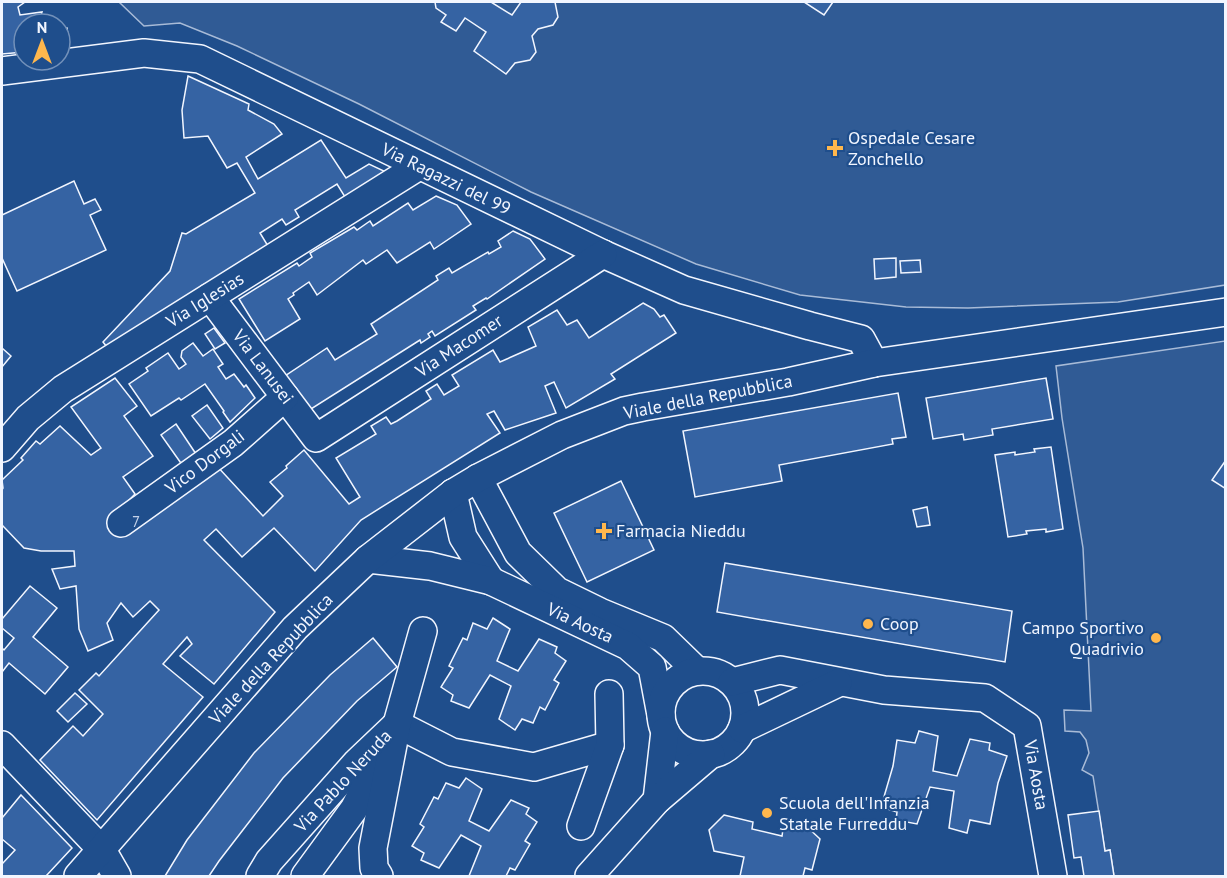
<svg xmlns="http://www.w3.org/2000/svg" width="1227" height="878" font-family="'PT Sans',sans-serif">
  <rect width="100%" height="100%" fill="#1f4e8c"/>
  <g fill="#305b95" stroke="#a8bbd7" stroke-width="1.5">
    <polygon points="119,2 1225,2 1225,285 1118,302 968,308 906,307 800,295 696,264 531,192 359,104 237,46 180,23 144,26"/>
    <polygon points="1225,341 1225,876 1114,876 1110,850 1105,851 1093,776 1082,770 1089,753 1086,740 1080,732 1065,731 1064,710 1091,711 1083,548 1062,418 1056,366"/>
  </g>
  <g fill="#3563a3" stroke="#f2f6ff" stroke-width="1.5">
    <polygon points="2,2 25,2 18,7 20,15 42,12 39,24 24,24 24,52 2,54"/>
    <polygon points="435,2 491,2 512,15 521,2 555,2 558,17 553,25 538,29 532,36 536,52 530,60 515,63 506,74 474,51 486,32 465,18 456,31 441,22 446,15 436,8"/>
    <polygon points="804,2 833,2 824,15"/>
    <polygon points="67,28 69,46 60,47 60,29"/>
    <polygon points="188,76 249,104 248,110 274,124 282,134 246,157 258,179 321,140 346,178 369,164 386,172 345,197 337,184 295,210 299,217 286,225 282,219 260,233 268,246 107,347 103,342 170,271 182,233 186,234 255,193 237,163 227,168 208,136 184,138 182,110"/>
    <polygon points="74,181 84,204 95,199 101,210 90,215 106,250 17,291 2,258 2,215"/>
    <polygon points="436,196 457,205 471,224 434,249 430,242 397,263 387,250 366,264 363,260 317,295 309,282 293,293 294,295 288,299 300,319 265,341 239,299 297,263 299,266 312,257 310,253 354,227 357,230 370,221 373,226 408,203 413,210"/>
    <polygon points="513,231 530,239 545,259 487,299 486,298 473,306 476,310 435,336 432,331 428,334 430,337 421,343 420,340 311,409 285,376 327,348 335,360 377,334 371,324 438,280 436,276 449,268 452,273 488,252 489,254 501,247 498,241"/>
    <polygon points="896,258 896,277 875,279 874,259"/>
    <polygon points="920,260 921,272 901,273 900,261"/>
    <polygon points="643,303 654,309 660,317 664,315 676,333 611,374 615,379 566,408 554,382 545,386 556,413 505,430 494,411 487,414 500,433 361,520 315,571 274,528 242,557 216,529 204,540 275,612 214,684 180,656 192,644 187,637 163,664 203,697 97,820 40,760 73,726 83,736 103,714 79,690 96,673 99,676 159,610 150,601 133,617 121,603 107,623 113,640 88,651 79,629 76,586 60,589 52,569 75,566 74,551 41,551 24,548 2,525 2,490 3,488 2,480 23,460 21,458 36,441 40,444 60,426 91,455 101,448 71,407 115,378 137,406 124,416 153,456 123,477 135,494 112,518 176,492 181,497 216,465 263,516 283,496 270,482 287,468 286,466 304,450 349,504 360,497 336,458 376,434 371,426 386,417 391,424 397,421 431,399 426,391 437,384 444,395 459,386 452,375 493,350 500,362 536,346 528,327 557,310 567,325 577,320 589,338"/>
    <polygon points="214,328 225,343 215,349 205,334"/>
    <polygon points="193,343 203,356 213,349 223,364 218,367 226,379 234,374 244,387 246,385 255,398 230,422 223,412 224,411 205,384 181,400 179,398 151,416 129,384 148,371 146,368 168,353 179,369 186,364 181,357 182,351"/>
    <polygon points="2,348 11,356 2,367"/>
    <polygon points="1046,378 1053,419 992,429 993,435 964,440 963,434 933,439 926,398"/>
    <polygon points="898,393 906,437 892,439 893,444 779,465 782,481 695,497 683,431"/>
    <polygon points="207,405 223,428 210,439 192,416"/>
    <polygon points="176,424 196,454 183,466 161,435"/>
    <polygon points="1051,447 1063,529 1046,532 1046,529 1026,531 1027,534 1008,537 995,455 1015,452 1015,455 1035,452 1034,449"/>
    <polygon points="1226,460 1226,489 1212,480"/>
    <polygon points="621,481 654,550 587,582 554,513"/>
    <polygon points="927,507 930,525 917,527 913,510"/>
    <polygon points="725,563 1012,611 1005,662 717,612"/>
    <polygon points="30,586 57,608 33,637 68,667 45,694 9,663 2,672 2,648 4,650 14,638 2,628 2,619"/>
    <polygon points="493,618 510,629 497,661 518,671 539,639 557,647 555,653 566,661 554,680 559,683 545,710 540,707 533,723 522,719 515,730 499,719 511,686 490,675 469,708 451,701 453,695 441,687 453,668 449,666 463,638 467,640 473,623 487,629"/>
    <polygon points="373,638 397,667 357,701 283,778 219,861 209,876 165,876 187,840 254,753 330,675"/>
    <polygon points="75,693 87,704 68,722 57,711"/>
    <polygon points="919,731 938,736 933,771 957,776 970,739 990,743 989,750 1007,756 998,783 990,824 970,820 967,833 949,828 954,791 930,787 917,824 896,820 897,812 881,807 893,766 897,740 915,743"/>
    <polygon points="466,778 482,789 469,821 489,831 511,800 529,808 526,814 537,822 525,841 530,844 515,870 510,868 506,876 469,876 481,846 461,835 439,868 421,860 424,853 412,846 424,827 420,824 434,797 438,799 446,783 459,788"/>
    <polygon points="21,795 72,848 46,876 2,876 2,864 15,850 2,839 2,818"/>
    <polygon points="1099,811 1105,851 1110,850 1114,876 1084,876 1081,857 1074,858 1068,815"/>
    <polygon points="724,815 753,822 752,829 782,836 783,829 804,824 820,839 812,870 805,868 803,876 740,876 744,857 714,851 709,830"/>
  </g>
  <g fill="none" stroke-linecap="round" stroke-linejoin="round">
    <g stroke="#f2f6ff" stroke-width="30">
      <g id="minor">
        <polyline points="2,71 144,53 200,59 603,254 684,290 810,326 861,339 874,363"/>
        <polyline points="210,297 316,438 603,254"/>
        <polyline points="2,448 28,418 63,389 419,166"/>
        <polyline points="478,478 518,553 557,591 600,612 663,638 697,671"/>
        <polyline points="453,493 463,537 491,581"/>
        <polyline points="121,523 233,443 285,397"/>
        <polyline points="368,559 430,566 491,581 628,646 652,667 661,715"/>
        <circle cx="703" cy="713" r="42"/>
        <polyline points="732,682 780,670 884,690 985,698 1027,726 1053,876"/>
        <polyline points="397,724 452,752 534,767 610,745"/>
        <polyline points="742,729 838,683"/>
        <polyline points="2,745 102,850 117,876"/>
        <polyline points="657,800 665,731"/>
        <polyline points="581,826 610,745 609,694"/>
        <polyline points="78,876 295,628 368,559 453,493 478,478 562,435 624,411 643,407 788,382 874,363 1226,312"/>
        <polyline points="260,876 269,861 357,762 397,724"/>
        <polyline points="305,876 354,809 382,754"/>
        <polyline points="379,876 374,868 373,848 397,724 423,631"/>
        <polyline points="589,876 657,800 711,754"/>
      </g>
    </g>
    <use href="#minor" stroke="#1f4e8c" stroke-width="27"/>
  </g>
  <g fill="#ffb74d" stroke="#1f4e8c" stroke-width="2">
    <path d="M832 139h6v6h6v6h-6v6h-6v-6h-6v-6h6z"/>
    <path d="M601 522h6v6h6v6h-6v6h-6v-6h-6v-6h6z"/>
    <circle cx="868" cy="624" r="6"/>
    <circle cx="1156" cy="638" r="6"/>
    <circle cx="767" cy="813" r="6"/>
  </g>
  <g text-anchor="middle" stroke-width="4.5" stroke-linejoin="round" paint-order="stroke">
    <g font-size="15" fill="#c3d1e8">
      <text x="136" y="527">7</text>
    </g>
    <g font-size="18" fill="#f2f6ff" stroke="#1f4e8c" text-anchor="start">
      <text x="848" y="144">Ospedale Cesare<tspan x="848" dy="21">Zonchello</tspan></text>
      <text x="616" y="537">Farmacia Nieddu</text>
      <text x="880" y="630">Coop</text>
      <text x="1144" y="634" text-anchor="end">Campo Sportivo<tspan x="1144" dy="21">Quadrivio</tspan></text>
      <text x="779" y="809">Scuola dell'Infanzia<tspan x="779" dy="21">Statale Furreddu</tspan></text>
    </g>
    <g font-size="18" fill="#f2f6ff" stroke="#1f4e8c">
      <text transform="translate(446 179) rotate(26)" y="6">Via Ragazzi del 99</text>
      <text transform="translate(205 300) rotate(-32)" y="6">Via Iglesias</text>
      <text transform="translate(459 346) rotate(-33)" y="6">Via Macomer</text>
      <text transform="translate(263 367) rotate(53)" y="6">Via Lanusei</text>
      <text transform="translate(708 397) rotate(-11)" y="6">Viale della Repubblica</text>
      <text transform="translate(205 462) rotate(-37)" y="6">Vico Dorgali</text>
      <text transform="translate(580 623) rotate(25)" y="6">Via Aosta</text>
      <text transform="translate(271 659) rotate(-47)" y="6">Viale della Repubblica</text>
      <text transform="translate(1036 775) rotate(80)" y="6">Via Aosta</text>
      <text transform="translate(343 781) rotate(-47)" y="6">Via Pablo Neruda</text>
    </g>
  </g>
  <rect width="1227" height="878" fill="none" stroke="#f2f6ff" stroke-width="6"/>
  <g transform="translate(42 42)"><circle r="28" fill="#1f4e8c" stroke="#7391ba" stroke-width="1.5"/>
  <path d="M0-4.5L10 22L0 15L-10 22Z" fill="#ffb74d"/>
  <text y="-9" font-size="16" font-weight="bold" text-anchor="middle" fill="#f2f6ff">N</text>
  </g>
</svg>
